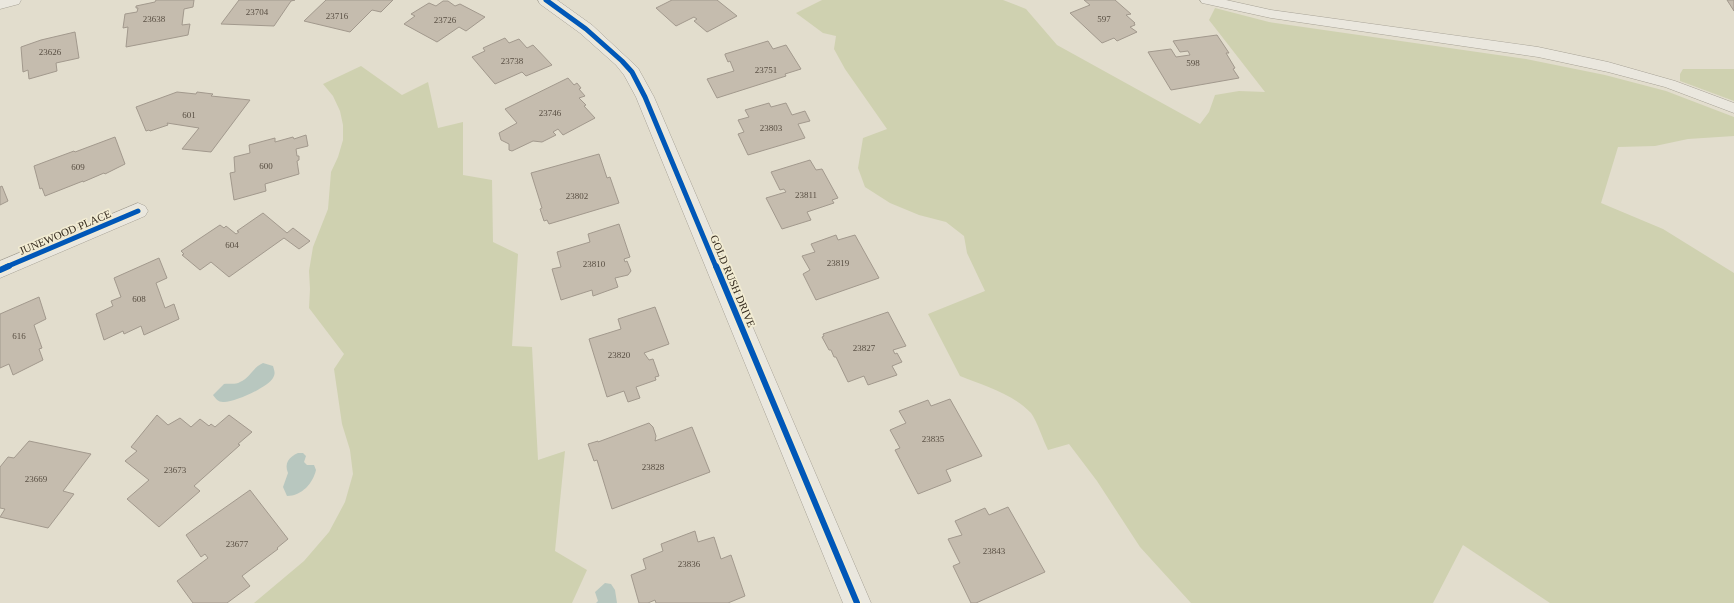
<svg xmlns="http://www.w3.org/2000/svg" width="1734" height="603" font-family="'Times New Roman',serif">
  <rect width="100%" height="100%" fill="#e2ddcd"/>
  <g fill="#cfd1b0">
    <path d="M822,0H1003L1026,9L1057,45L1200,124L1209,112L1215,95L1239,91L1265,92L1209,20L1215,8L1269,22L1526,59L1605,75L1666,91L1734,117V136L1688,139L1655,146L1618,147L1601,203L1663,229L1734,273V603H1550L1463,545L1433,603H1191L1140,547L1097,481L1069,444L1048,450C1043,440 1037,421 1031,413C1013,394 983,385 960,376L928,314L985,291L967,253L964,236L946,222L919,215L890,203L865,187L858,168L863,138L887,129L845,69L834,49L836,36L823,33L796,13Z"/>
    <polygon points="361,66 402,95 428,82 438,128 463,122 463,175 492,180 493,242 518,254 512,346 532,347 538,460 565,451 555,551 587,570 572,603 254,603 304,561 329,532 345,502 353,474 350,450 342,424 334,369 344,354 309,308 310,289 309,271 313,247 328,209 331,172 338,157 343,140 343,125 340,111 333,96 323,84"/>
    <polygon points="1683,69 1734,69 1734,101 1680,81 1680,74"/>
  </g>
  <g fill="#b8c7bf">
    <path d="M263,363L273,366C274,370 276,373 273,378C268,387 234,403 223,402C218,402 216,399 213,395L224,384C229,383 235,385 240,382C250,378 252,368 263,363Z"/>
    <path d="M298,453H303L306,456L304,462L307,465H314L316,470C313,483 302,496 287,496L283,487L288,473C284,463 289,457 298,453Z"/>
    <polygon points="605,583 611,584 615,590 617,603 596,603 598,601 595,592"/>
  </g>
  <g fill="#c5bcae" stroke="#a2998d">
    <polygon points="156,0 194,0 193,7 184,9 182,25 190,24 188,35 126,47 128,27 123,28 125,14 137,12 138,8 136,8 136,6 155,2"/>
    <polygon points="239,0 295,0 291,1 274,26 221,24"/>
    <polygon points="326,0 393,0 381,12 372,10 350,32 304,21"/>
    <polygon points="672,0 717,0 737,16 707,32 694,21 697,19 694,17 676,26 656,8"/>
    <polygon points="1084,0 1115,0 1131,14 1126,15 1135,23 1134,23 1135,25 1130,27 1137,32 1117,41 1114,38 1102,43 1070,13 1090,5"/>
    <polygon points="1727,0 1734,0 1734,11"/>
    <polygon points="443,1 448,1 455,6 460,4 485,17 466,31 459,27 437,42 404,24 415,16 411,14 429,3 436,6"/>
    <polygon points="75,32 79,58 56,63 57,71 29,79 28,70 23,72 21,47 41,40"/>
    <polygon points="1217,35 1229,53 1226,53 1235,68 1233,69 1239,78 1171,90 1148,52 1171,49 1176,57 1190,55 1188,51 1180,52 1173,41"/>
    <polygon points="505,38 509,43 519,39 527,48 533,45 552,65 526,76 522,72 495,84 472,57 485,51 483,48"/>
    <polygon points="768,41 773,49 786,45 801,69 785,74 786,76 717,98 707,79 734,71 730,61 728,62 725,55 725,54"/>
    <polygon points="568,78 574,85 577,83 581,88 579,89 585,96 579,98 586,105 584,106 595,118 563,135 558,129 553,132 556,135 542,142 533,141 512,151 509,150 509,144 501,140 499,133 517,123 505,109"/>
    <polygon points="177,92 196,94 197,92 213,94 211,96 250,100 211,152 182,149 199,128 167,123 168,125 150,131 149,130 146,131 136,107"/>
    <polygon points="769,103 771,107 786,103 792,115 805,111 810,121 798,124 805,138 748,155 738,134 744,132 738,120 749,117 745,110"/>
    <polygon points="306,135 308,146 296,149 297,156 299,156 299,160 297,161 299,174 265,184 266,191 234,200 230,173 235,172 234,157 250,153 249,145 275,138 275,142 293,137 294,139"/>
    <polygon points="115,137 125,164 105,174 104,173 83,182 83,181 45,196 42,188 40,189 34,166 74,151 75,152"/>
    <polygon points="599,154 607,178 610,177 619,203 549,224 547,220 544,221 540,209 542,208 531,173"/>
    <polygon points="810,160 816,170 822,169 838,198 832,200 834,203 807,212 811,220 782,229 766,198 786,192 784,189 780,190 771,172"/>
    <polygon points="2,186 8,201 0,205 0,187"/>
    <polygon points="263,213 287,233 293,228 310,241 299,249 284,238 229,277 211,262 200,270 182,255 184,254 181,251 220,225 224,228 226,226 236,234 239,232 237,231"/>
    <polygon points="619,224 630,257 624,259 625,262 627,261 631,271 628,275 615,278 618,287 593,296 592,290 561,300 552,269 561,267 557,252 590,242 588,234"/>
    <polygon points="836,235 838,240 855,235 879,278 816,300 803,274 810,270 802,256 815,252 811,244"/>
    <polygon points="159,258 167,278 156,283 165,308 174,304 179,319 144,335 141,326 124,334 123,331 104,340 96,314 113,306 111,301 121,297 114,278"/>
    <polygon points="39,297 46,319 34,325 42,348 39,349 43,360 13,375 9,364 0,368 0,314"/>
    <polygon points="655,307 669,344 644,353 649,360 653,359 659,376 655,377 656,380 636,387 640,398 628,402 624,391 607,397 589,339 621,329 618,319"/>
    <polygon points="888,312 906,346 893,350 895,354 897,353 902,362 892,366 897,375 868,385 864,376 848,382 836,357 834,357 831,350 829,350 822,337 824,336 823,334"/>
    <polygon points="950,399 982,456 946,470 951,481 918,494 895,450 900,448 890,430 906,423 899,411 928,400 931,406"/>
    <polygon points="157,415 168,425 180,418 191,427 200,419 209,426 211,424 215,427 229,415 252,432 238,444 240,445 194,486 200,491 159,527 127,499 149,480 125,461 137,451 131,447"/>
    <polygon points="649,423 653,427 656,436 655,441 692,427 710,472 612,509 597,460 594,461 588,444 598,441 598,442"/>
    <polygon points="29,441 91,454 63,491 74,494 48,528 0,517 5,509 0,508 0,467 8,457 14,458"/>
    <polygon points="250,490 288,539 277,548 278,549 242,576 250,586 227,603 193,603 177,581 208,558 205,554 201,557 186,535"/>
    <polygon points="1008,507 1045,572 976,603 971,603 953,566 960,563 948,539 962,535 955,521 985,508 989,515"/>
    <polygon points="695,531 698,542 714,537 721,559 731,555 745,596 728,603 656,603 655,600 648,603 639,603 631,575 646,569 643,559 663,551 661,544"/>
  </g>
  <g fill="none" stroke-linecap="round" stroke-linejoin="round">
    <g stroke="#a7a296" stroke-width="1">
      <polygon id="service" points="1200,0 1226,0 1271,10 1538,47 1608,62 1675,81 1734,103 1734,113 1665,87 1608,72 1538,57 1271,18 1207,4 1202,3"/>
    </g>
    <g stroke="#a7a296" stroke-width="1">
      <g id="minor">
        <polygon points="0,0 21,0 19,4 0,9"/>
        <polygon points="538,0 557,0 592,25 638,68 654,97 871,603 843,603 636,97 624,75 616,65 580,33 540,4"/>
        <polygon points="138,203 145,206 148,211 145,216 0,278 0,261"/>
      </g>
    </g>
    <use href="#service" fill="#eae7de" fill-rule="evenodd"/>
    <use href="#minor" fill="#eae7de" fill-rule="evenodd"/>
    <g stroke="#f2ecd3" stroke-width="7">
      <g id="cycleway-far1">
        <polyline points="546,0 586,29 622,61 632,72 645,97 716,267"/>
        <polyline points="6,267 138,211"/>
      </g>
    </g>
    <g stroke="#f2ecd3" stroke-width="9">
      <g id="cycleway">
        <polyline points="716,266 857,603"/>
        <polyline points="0,270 9,266"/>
      </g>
    </g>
    <use href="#cycleway-far1" stroke="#0057b8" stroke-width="5"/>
    <use href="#cycleway" stroke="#0057b8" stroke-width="6"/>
  </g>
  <g text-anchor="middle" stroke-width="3.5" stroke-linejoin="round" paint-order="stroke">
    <g font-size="9" fill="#594f43">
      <text x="257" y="15">23704</text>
      <text x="337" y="19">23716</text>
      <text x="154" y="22">23638</text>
      <text x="1104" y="22">597</text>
      <text x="445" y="23">23726</text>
      <text x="50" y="55">23626</text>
      <text x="512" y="64">23738</text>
      <text x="1193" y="66">598</text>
      <text x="766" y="73">23751</text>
      <text x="550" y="116">23746</text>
      <text x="189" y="118">601</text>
      <text x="771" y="131">23803</text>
      <text x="266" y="169">600</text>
      <text x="78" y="170">609</text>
      <text x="806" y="198">23811</text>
      <text x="577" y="199">23802</text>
      <text x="232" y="248">604</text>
      <text x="838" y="266">23819</text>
      <text x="594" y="267">23810</text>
      <text x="139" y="302">608</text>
      <text x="19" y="339">616</text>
      <text x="864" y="351">23827</text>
      <text x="619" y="358">23820</text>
      <text x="933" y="442">23835</text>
      <text x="653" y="470">23828</text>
      <text x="175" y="473">23673</text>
      <text x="36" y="482">23669</text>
      <text x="237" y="547">23677</text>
      <text x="994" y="554">23843</text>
      <text x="689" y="567">23836</text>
    </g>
    <g font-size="11" fill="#352b1f" stroke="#f2ecd3">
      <text transform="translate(65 232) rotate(-23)" y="4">JUNEWOOD PLACE</text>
      <text transform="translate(733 281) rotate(67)" y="4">GOLD RUSH DRIVE</text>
    </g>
  </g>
</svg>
